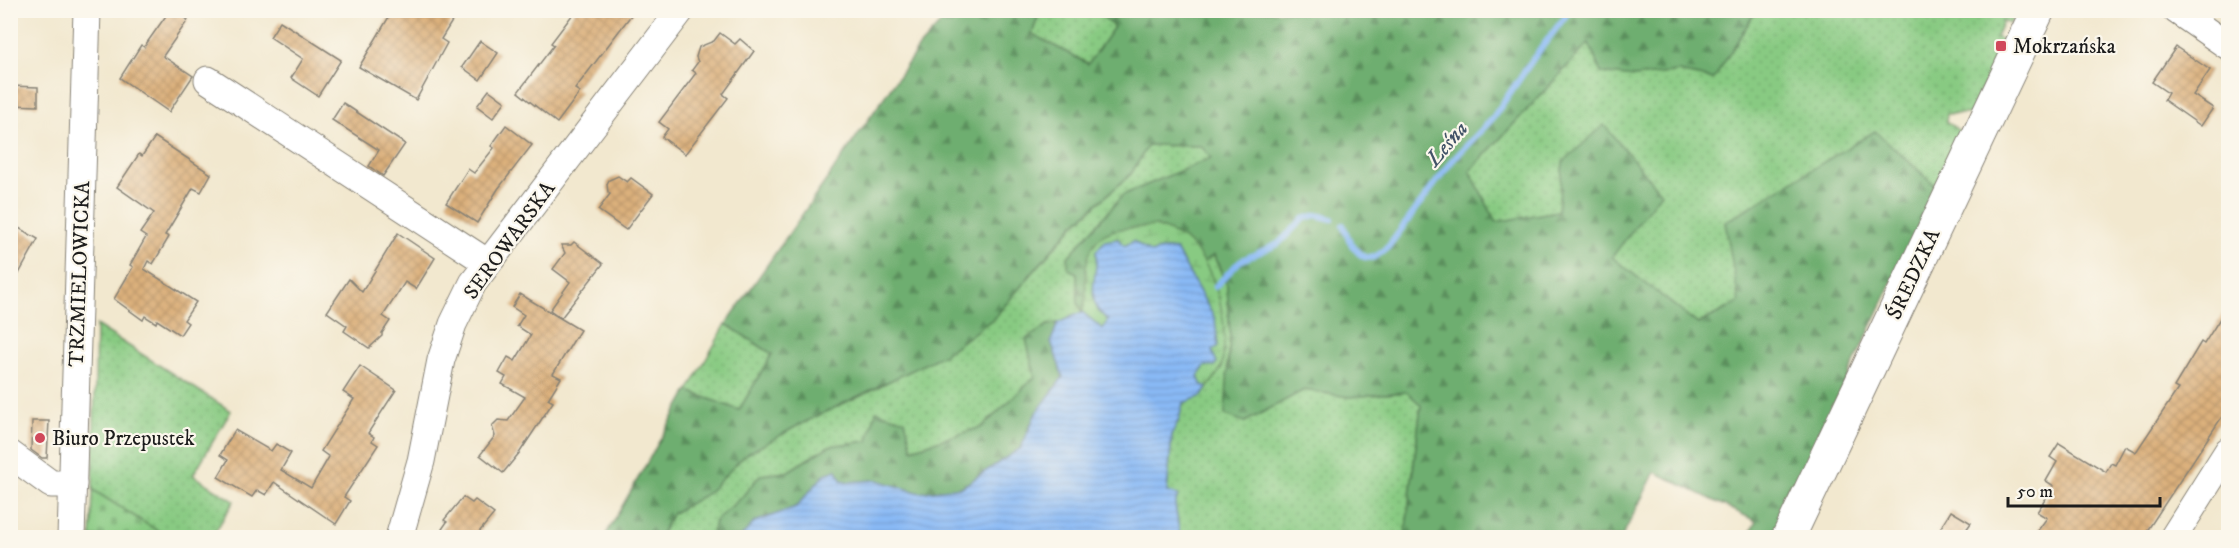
<svg xmlns="http://www.w3.org/2000/svg" width="2239" height="548" font-family="'IM FELL DW Pica',serif">
  <defs>
    <pattern id="green-dots" width="8" height="8" patternUnits="userSpaceOnUse" patternTransform="scale(1.5)"><rect width="8" height="8" fill="#88ca82"/><path d="M2 2h.1M6 6h.1" fill="none" stroke="#75ad70" stroke-width="1.8" stroke-linecap="round"/></pattern>
    <pattern id="forest-firs" width="22" height="20" patternUnits="userSpaceOnUse" patternTransform="scale(1.5)"><rect width="22" height="20" fill="#6eae70"/><path d="M5 1l3.5 6h-7zM16 11l3.5 6h-7z" fill="#5a8d5b"/></pattern>
    <pattern id="wetland-marsh" width="20" height="14" patternUnits="userSpaceOnUse" patternTransform="scale(1.5)"><rect width="20" height="14" fill="#88ca82"/><path d="M1 5h8M5 5V1M11 12h8M15 12V8" fill="none" stroke="#75ad70"/></pattern>
    <pattern id="cemetery-stones" width="16" height="16" patternUnits="userSpaceOnUse" patternTransform="scale(1.5)"><rect width="16" height="16" fill="#88ca82"/><path d="M2 7V4a2 2 0 0 1 4 0v3zM10 15v-3a2 2 0 0 1 4 0v3z" fill="#75ad70"/></pattern>
    <pattern id="water-rules" width="6" height="5" patternUnits="userSpaceOnUse" patternTransform="scale(1.5)"><rect width="6" height="5" fill="#89b9f5"/><path d="M0 2.5h6" fill="none" stroke="#769ed1"/></pattern>
    <pattern id="building-cross-hatch" width="8" height="8" patternUnits="userSpaceOnUse" patternTransform="scale(1.5)"><rect width="8" height="8" fill="#dbb07c"/><path d="M0 0l8 8M0 8l8-8" fill="none" stroke="#bb976b"/></pattern>
  </defs>
  <rect width="100%" height="100%" fill="#fbf7ec"/>
  <filter id="ink" filterUnits="userSpaceOnUse"><feTurbulence type="fractalNoise" baseFrequency=".0167" numOctaves="2"/><feDisplacementMap in="SourceGraphic" scale="12" xChannelSelector="R" yChannelSelector="G"/><feConvolveMatrix kernelMatrix="1 2 1 2 8 2 1 2 1" color-interpolation-filters="sRGB"/></filter>
  <filter id="wash" filterUnits="userSpaceOnUse"><feTurbulence type="fractalNoise" baseFrequency=".008" numOctaves="4" result="noise"/><feDisplacementMap in="SourceGraphic" scale="24" xChannelSelector="R" yChannelSelector="G"/><feGaussianBlur stdDeviation="1.35" result="paint"/><feColorMatrix in="noise" values="0 0 0 0 0 0 0 0 0 0 0 0 0 0 0 0 0 1.4 0 .05"/><feComposite in="paint" operator="in"/></filter>
  <g filter="url(#wash)">
    <rect width="100%" height="100%" fill="#f2e8cf"/>
    <g fill="url(#green-dots)" stroke="#52734f" stroke-width="1.5">
      <polygon points="1040,11 1097,11 1114,27 1089,64 1032,34"/>
      <polygon points="1756,11 2016,11 2010,24 2003,21 1996,37 2004,41 1971,114 1947,114 1946,121 1962,133 1937,187 1875,131 1739,302 1698,324 1611,257 1604,126 1563,162 1558,211 1496,222 1470,171 1589,43 1634,77 1678,72 1713,79"/>
      <polygon points="1148,145 1201,146 1211,158 1123,195 1068,257 1069,269 1077,273 1078,303 1082,312 1058,323 1047,325 1035,377 982,427 912,449 868,441 829,446 787,472 760,475 742,497 715,521 712,537 659,538 673,513 708,493 745,455 797,426 943,355 994,318 1075,224 1131,174"/>
      <polygon points="1213,255 1227,285 1230,335 1227,367 1245,422 1304,390 1349,397 1407,392 1421,405 1405,537 1180,537 1175,504 1178,495 1167,493 1172,434 1179,419 1183,403 1202,396 1222,367 1215,287 1203,262"/>
      <polygon points="726,324 772,354 739,411 688,391"/>
      <polygon points="96,325 231,411 193,475 234,501 212,537 167,537 93,490"/>
    </g>
    <g fill="url(#forest-firs)" stroke="#456546" stroke-width="1.5">
      <polygon points="952,11 1040,11 1032,34 1088,64 1114,27 1097,11 1756,11 1714,79 1678,72 1634,77 1601,73 1589,43 1470,171 1496,222 1558,211 1563,162 1604,125 1661,193 1612,257 1698,324 1739,302 1725,222 1875,131 1937,187 1772,537 1748,537 1756,521 1655,472 1622,537 1405,537 1421,405 1407,392 1349,397 1304,390 1245,422 1225,415 1230,335 1227,285 1214,255 1203,262 1189,243 1086,270 1087,294 1082,312 1078,303 1077,273 1068,269 1068,257 1123,195 1211,158 1201,146 1148,145 1131,174 1074,224 994,318 943,355 797,426 745,455 708,493 673,513 659,537 604,538 688,391 739,410 772,354 726,324 919,47"/>
      <polygon points="1058,323 1051,341 1063,377 1035,415 1021,448 962,487 920,493 877,480 849,482 841,480 837,470 825,474 796,507 755,522 741,537 712,538 715,521 742,497 760,475 787,472 829,446 868,441 876,411 905,420 912,449 982,427 1035,377 1026,339 1048,325"/>
    </g>
    <path fill="url(#wetland-marsh)" stroke="#52734f" stroke-width="1.5" d="M1157,226C1167,231 1182,236 1190,244C1218,271 1230,328 1222,365C1220,373 1212,381 1207,388L1201,384L1198,376L1205,366H1215L1212,351L1215,319L1176,250L1165,249L1151,253L1133,241L1125,246L1096,251C1100,279 1082,297 1108,320L1103,329L1082,312C1089,294 1084,286 1086,269C1091,224 1121,229 1157,226Z"/>
    <polygon fill="url(#cemetery-stones)" stroke="#52734f" stroke-width="1.5" points="93,490 167,537 91,537"/>
    <path fill="url(#water-rules)" stroke="#526a88" stroke-width="1.5" d="M1118,239L1125,246L1133,241L1151,253L1165,249L1176,250L1215,319L1218,346L1212,351L1217,363L1215,366H1205L1198,376L1201,384L1207,388L1202,396L1183,403L1179,419L1172,434L1167,492L1178,495L1175,504L1180,537H741L755,522L796,507L825,474L837,470L841,480L849,482L877,480L920,493L962,487L1021,448L1035,415L1063,377L1051,341L1058,323L1082,312L1103,329L1108,320C1105,317 1100,313 1098,310C1087,292 1099,270 1096,251L1105,241Z"/>
    <g fill="none" stroke-linecap="round" stroke-linejoin="round">
      <g stroke="#89b9f5" stroke-width="6">
        <path d="M1343,225C1347,237 1359,265 1376,256C1380,254 1384,250 1388,247L1452,161L1492,119L1533,59L1570,10"/>
        <polyline points="1215,287 1240,261 1278,244 1303,219 1316,215 1332,219"/>
      </g>
    </g>
    <g id="blocks">
      <g fill="url(#building-cross-hatch)">
        <polygon points="170,10 175,10 188,20 163,56 193,76 169,112 120,78 141,45 144,47"/>
        <polygon points="393,10 459,10 441,39 447,43 416,100 359,67"/>
        <polygon points="576,10 635,10 575,89 580,92 557,123 518,92 554,45 551,43"/>
        <polygon points="280,21 341,60 318,96 291,78 303,59 270,37"/>
        <polygon points="720,33 735,44 740,39 754,51 723,94 728,98 685,154 662,137 668,129 659,122 696,73 692,70 698,62 696,57 699,47 714,41"/>
        <polygon points="480,41 498,53 480,80 462,67"/>
        <polygon points="2176,47 2210,70 2193,95 2213,108 2201,126 2164,100 2168,93 2152,82"/>
        <polygon points="10,86 38,87 38,106 10,105"/>
        <polygon points="489,90 505,102 493,118 477,106"/>
        <polygon points="343,103 405,144 383,176 369,166 379,150 332,120"/>
        <polygon points="506,125 532,145 498,189 477,223 446,203 468,169 474,173 494,148 491,146"/>
        <polygon points="155,137 211,174 201,192 193,188 165,235 169,237 153,264 148,261 144,269 196,302 184,320 188,323 180,335 157,320 156,323 145,316 143,320 114,299 133,267 130,265 146,237 140,233 154,213 117,187 139,154 142,156"/>
        <polygon points="618,176 627,182 631,178 653,194 626,230 598,210 610,194 608,192 607,184 609,180"/>
        <polygon points="10,223 38,239 10,290"/>
        <polygon points="398,233 435,258 416,289 405,282 383,316 390,321 382,333 382,336 369,348 344,331 347,326 327,312 349,279 362,292"/>
        <polygon points="574,242 603,264 561,318 550,310 570,282 553,269 565,253 561,245 571,245"/>
        <polygon points="520,294 580,330 553,374 561,378 548,399 553,402 520,452 503,473 480,455 495,436 492,426 498,420 508,421 525,397 502,384 506,377 499,373 508,357 515,361 531,335 517,326 524,315 512,307"/>
        <polygon points="2229,304 2229,406 2143,537 2033,537 2047,518 2037,512 2054,486 2046,481 2057,462 2050,457 2059,443 2106,472 2111,463 2115,465 2125,446 2136,452 2178,389 2174,387 2201,342 2204,344"/>
        <polygon points="360,366 396,390 368,433 374,437 372,441 378,445 344,497 350,501 336,524 274,482 266,495 257,490 252,497 218,477 228,460 220,455 235,430 271,451 276,444 291,453 281,470 311,488 329,457 321,451 354,399 343,392"/>
        <polygon points="32,421 49,421 47,458 42,458 31,450"/>
        <polygon points="463,497 472,503 475,500 494,514 475,537 453,537 442,529 447,522 444,520"/>
        <polygon points="1951,511 1971,523 1961,537 1947,537 1938,532"/>
      </g>
    </g>
  </g>
  <g filter="url(#ink)">
    <use href="#blocks" fill-opacity="0" stroke="#878276" stroke-width="1.5"/>
    <g fill="none" stroke-linecap="round" stroke-linejoin="round">
      <g stroke="#878276" stroke-width="29">
        <g id="minor">
          <polyline points="2176,10 2228,46"/>
          <polyline points="208,80 488,263"/>
          <polyline points="10,454 51,484 73,484"/>
          <polyline points="71,538 87,10"/>
          <polyline points="399,538 421,461 441,360 453,324 473,283 681,10"/>
          <polyline points="2173,538 2228,451"/>
        </g>
      </g>
      <g stroke="#878276" stroke-width="35">
        <polyline id="major" points="1788,538 2038,10"/>
      </g>
      <use href="#minor" stroke="#fff" stroke-width="27"/>
      <use href="#major" stroke="#fff" stroke-width="33"/>
    </g>
  </g>
  <g fill="#d1495b" stroke="#fbf7ec" stroke-width="2">
    <rect x="1995" y="40" width="12" height="12" rx="3"/>
    <circle cx="40" cy="438" r="6"/>
  </g>
  <g text-anchor="middle" stroke-width="4.5" stroke-linejoin="round" paint-order="stroke">
    <g font-size="21" fill="#1c1c1c" stroke="#fbf7ec" text-anchor="start">
      <text x="2013" y="53">Mokrzańska</text>
      <text x="52" y="445">Biuro Przepustek</text>
    </g>
    <g font-size="21" fill="#1c1c1c" stroke="#fbf7ec">
      <text transform="translate(509 240) rotate(-54)" y="7">SEROWARSKA</text>
      <text transform="translate(79 274) rotate(-88)" y="7">TRZMIELOWICKA</text>
      <text transform="translate(1913 274) rotate(-65)" y="7">ŚREDZKA</text>
    </g>
    <g font-size="22" font-style="italic" fill="#425368" stroke="#fbf7ec">
      <text transform="translate(1446 143) rotate(-49)" y="8">Leśna</text>
    </g>
  </g>
  <rect width="2239" height="548" fill="none" stroke="#fbf7ec" stroke-width="36"/>
  <path d="M2008 497v9h152v-9" fill="none" stroke="#1c1c1c" stroke-width="3"/>
  <text x="2017" y="497" font-size="18" fill="#1c1c1c" stroke="#fbf7ec" stroke-width="4.5" paint-order="stroke">50 m</text>
</svg>
